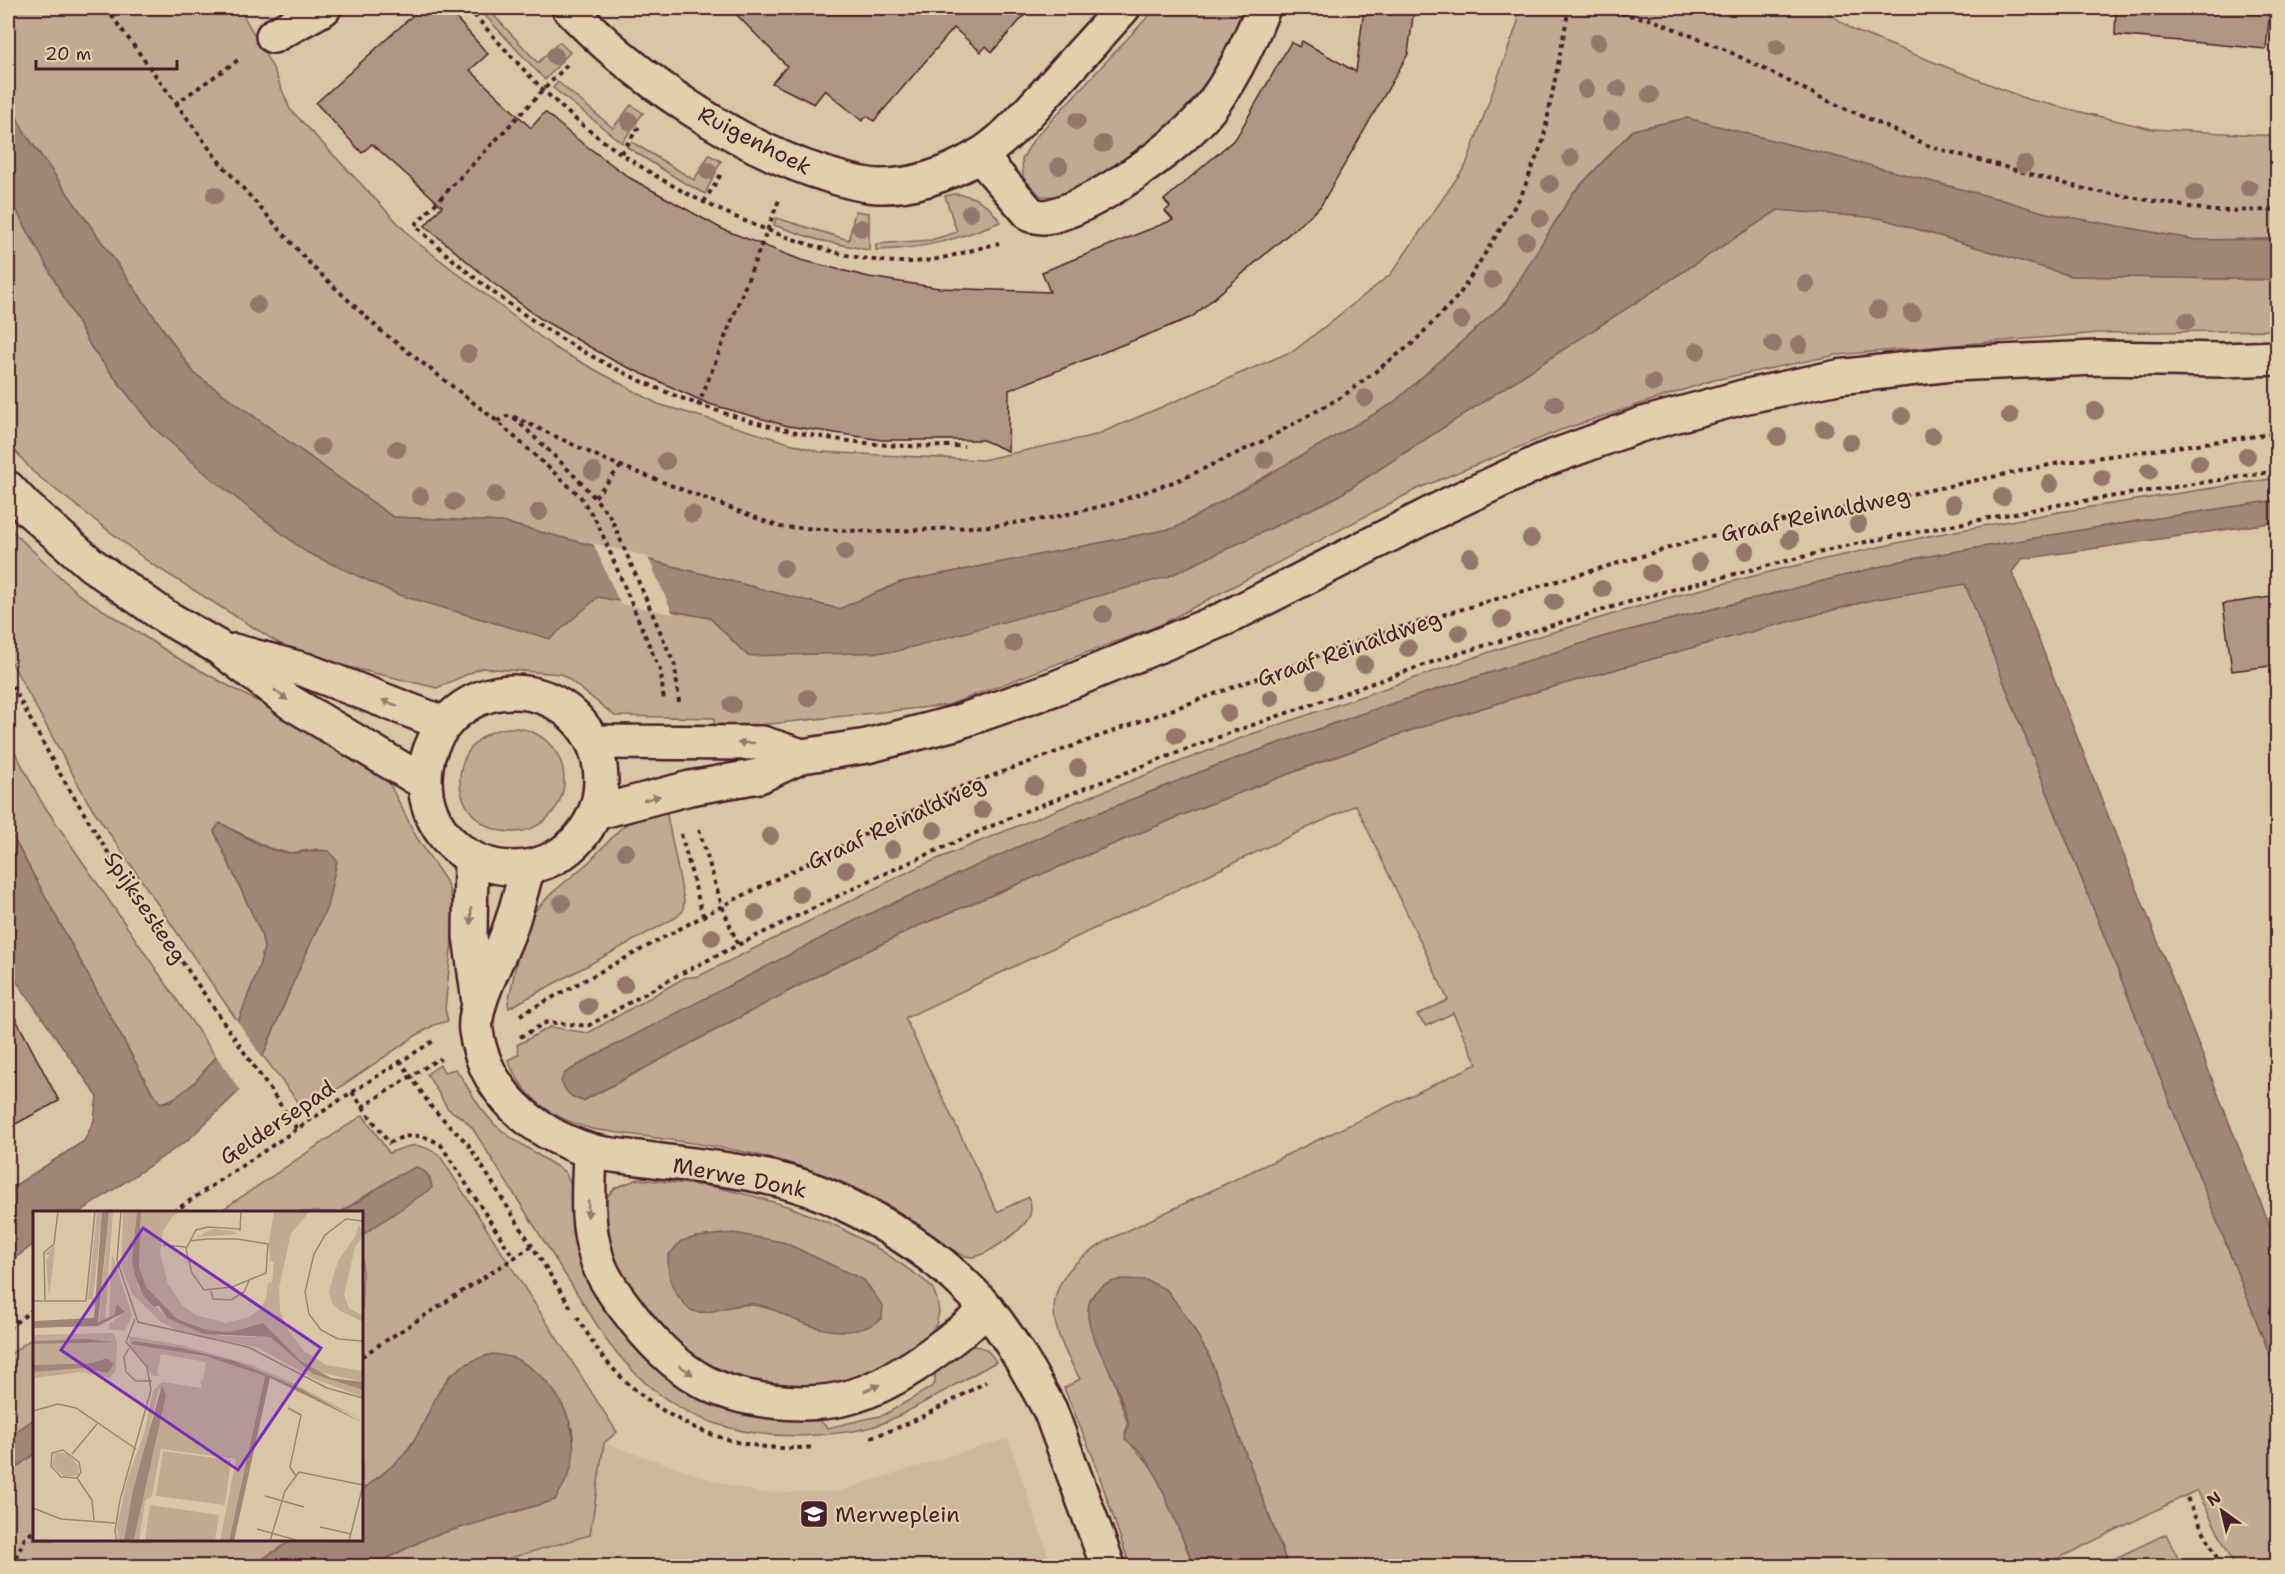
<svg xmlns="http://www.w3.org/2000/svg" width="2285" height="1574" font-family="'Shantell Sans',sans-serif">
  <rect width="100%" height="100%" fill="#d9c6a5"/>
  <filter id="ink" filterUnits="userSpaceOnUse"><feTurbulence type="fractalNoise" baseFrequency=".0167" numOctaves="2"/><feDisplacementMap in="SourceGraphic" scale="12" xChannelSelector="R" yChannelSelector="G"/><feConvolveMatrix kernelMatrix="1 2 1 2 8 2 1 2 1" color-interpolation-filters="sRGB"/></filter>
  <g filter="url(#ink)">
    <polygon fill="#cdb89b" points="1008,1438 1052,1566 472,1566 590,1535 604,1443 716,1481 759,1493 836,1492"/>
    <g fill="#c1aa91" stroke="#86645e" stroke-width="1.5" fill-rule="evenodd">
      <polygon points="8,8 239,8 273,68 290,109 414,240 555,348 658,404 820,452 982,460 1096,435 1295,350 1391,274 1466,165 1518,22 1516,8 1822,8 1853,30 2027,99 2152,129 2277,136 2277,239 2196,240 2046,213 1999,199 1687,118 1633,130 1573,193 1506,302 1392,404 1175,528 901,582 839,609 502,522 393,517 194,373 25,133 8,100"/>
      <polygon points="478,8 487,8 538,63 559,42 570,52 545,80"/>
      <polygon points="1156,8 1246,8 1208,81 1177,119 1120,166 1061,197 1041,196 1023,178 1022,159 1034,139"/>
      <polygon points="558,82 613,128 631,105 643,113 622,143 553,88"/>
      <polygon points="632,142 694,180 709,155 721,161 705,194 681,181 627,147"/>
      <path d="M953,194C974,194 989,203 1000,222C955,240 925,249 876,250V244L931,240L957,232L945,196Z"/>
      <polygon points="8,195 91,347 153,427 598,597 710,618 748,656 1167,577 1335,498 1778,210 1880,218 2071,276 2277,280 2277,330 2099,333 1836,355 1714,380 1561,430 1417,489 1160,625 948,705 714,730 714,718 615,716 562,674 481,668 437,688 298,655 150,563 33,472 8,442"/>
      <polygon points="855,211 869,213 869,250 818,240 774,225 776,218 849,240"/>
      <path d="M2277,478V500L2099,527L1906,560L1606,636L1369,711L1215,766L1054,831L583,1101L815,977L918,926L1197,809L1313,765L1415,729L1521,696L1716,641L1871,600L1965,584L2277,1373V1566H2235L2197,1490L2043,1566H1288L1209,1356L1190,1322L1114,1380L1128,1425L1125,1433C1131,1450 1147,1457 1156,1474C1171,1503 1181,1536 1194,1566H1130L1093,1457L1064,1388L1080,1379C1060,1343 1038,1305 1071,1268C1081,1256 1096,1248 1108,1240L1477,1064L1453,1013L1426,1026L1417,1015L1448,1000L1356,805L905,1018L997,1212L1029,1197C1031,1203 1032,1209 1030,1215C1025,1229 987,1256 972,1257C955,1257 925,1228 910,1219C890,1205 868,1194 846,1184C766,1147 678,1142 592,1129C552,1118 524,1099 508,1060L519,1054L517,1045L550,1027L588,1033L684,978L699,976L920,866L1076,802L1249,735L1516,643L1664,599L1785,568L1929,536L2059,512Z"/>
      <polygon points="8,527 78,594 176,657 249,697 349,746 385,775 417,838 446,881 452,899 454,920 445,1009 448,1021 434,1025 417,1035 315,1104 313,1101 303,1104 298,1102 263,1056 290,990 318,849 290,853 269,848 220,823 214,831 261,933 264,948 259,967 238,1022 88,802 8,656"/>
      <circle cx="512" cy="780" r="52"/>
      <path d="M8,739L41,801L216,1057C201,1076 184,1099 159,1103L150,1089L8,828Z"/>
      <polygon points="666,810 684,901 683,911 677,917 509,1008 508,1003 523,932 534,912 552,893 589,862 619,830 633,819"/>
      <path d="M440,1065L444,1072L456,1069L480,1107L494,1124L513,1139L565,1172L571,1185L573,1202L628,1334L815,1415L827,1428L884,1415L930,1388L935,1383V1364C955,1352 980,1332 996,1362C960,1381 925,1404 888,1421C867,1431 839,1433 816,1435C749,1440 685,1423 636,1374C627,1365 618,1354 609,1344L473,1129L464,1119L448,1109L427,1074Z"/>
      <path d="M363,1115L389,1153C411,1144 419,1141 440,1156L617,1432L604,1443L590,1535L482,1566H372L429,1537L555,1500C568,1471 576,1461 572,1428L451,1374C431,1399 424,1433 401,1457C390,1470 374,1480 362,1490V1235L431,1188L430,1178L395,1177L341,1212H219Z"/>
      <path d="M638,1179L715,1187L753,1196L790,1207L837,1226L882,1251L924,1280L933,1289L937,1300L939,1312L936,1325L921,1343L862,1380L800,1390L734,1381L679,1353L612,1262L599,1212L606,1198L615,1188ZM668,1256L774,1310C752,1303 734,1303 712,1311Z"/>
      <polygon points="34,1337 34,1419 8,1438 8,1356"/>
      <polygon points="34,1454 34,1540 292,1540 252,1566 8,1566 8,1474"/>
      <polygon points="2166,1534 2182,1566 2099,1566"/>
    </g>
    <g fill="#a18576" stroke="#7e5c58" stroke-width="1.5">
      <polygon points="8,100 25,133 194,373 393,517 502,522 839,609 901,582 1175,528 1392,404 1506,302 1573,193 1633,130 1687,118 1999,199 2046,213 2196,240 2277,239 2277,280 2071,276 1880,218 1778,210 1335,498 1167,577 894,652 748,656 710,618 598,597 550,639 399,595 306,552 213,480 153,427 91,347 8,195"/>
      <path d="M2277,500V522L2022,559L2012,572L2277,1244V1373L1965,584L1871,600L1716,641L1521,696L1415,729L1312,765L1197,809L918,926L815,977L583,1101C571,1098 566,1093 561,1081L565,1073L590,1058L860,918L1053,831L1215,766L1369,711L1606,636L1906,560L2099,527Z"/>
      <path d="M220,823C240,833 267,853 291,853C304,853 316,849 329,851L337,861L327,907L290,990L263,1056L256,1070L240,1090L188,1140L80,1212H34V1244L8,1263V1190L84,1141L94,1120L97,1096L8,969V828L150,1089L160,1103L171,1101L193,1084L216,1057L238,1022L259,967L264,948L261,933L214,831Z"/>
      <path d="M416,1167C427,1172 430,1175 432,1188L362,1235V1212H341L395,1177Z"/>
      <path d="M733,1233L783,1242L864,1280L883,1306L882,1318C857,1339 822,1331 795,1320C782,1314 770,1307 756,1304C737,1301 708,1317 693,1311C689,1310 685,1305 683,1302C670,1289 668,1274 668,1256L681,1241L697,1237Z"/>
      <path d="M1122,1279L1146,1280L1167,1290L1190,1322L1209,1356L1288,1566H1194L1156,1475L1143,1454L1125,1439C1125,1434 1127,1431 1128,1426C1129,1416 1118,1391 1114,1381C1104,1354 1067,1307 1104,1285C1109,1282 1116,1281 1122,1279Z"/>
      <path d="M493,1354C500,1355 509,1356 516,1359C551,1376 578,1418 573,1457C572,1472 563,1487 555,1500L429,1537L372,1566H252L292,1540H362V1490C374,1480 390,1470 401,1457C440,1415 426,1370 493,1354Z"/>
      <polygon points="34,1419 34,1454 8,1474 8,1438"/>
    </g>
    <g fill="#d9c6a5">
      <polygon points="593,543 648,557 673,614 620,604"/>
      <polygon points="236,1019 264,1060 258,1072 241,1092 215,1054"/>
    </g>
    <g fill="#b19783" stroke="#4a1f2b" stroke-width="1.5">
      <polygon points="421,8 447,8 488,54 470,70 531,128 545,112 573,136 630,178 722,229 801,260 869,277 939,288 1050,292 1042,272 1173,220 1165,211 1170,207 1164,200 1236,138 1291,42 1299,47 1302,41 1356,72 1364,8 1414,8 1408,54 1320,207 1192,317 1009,390 1008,451 983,440 882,440 788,426 709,404 616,362 541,319 493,283 425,226 442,206 372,144 362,153 316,103"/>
      <polygon points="730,8 1031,8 992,52 986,46 981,52 954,28 874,121 867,116 862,121 825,90 814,104 772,83 787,66"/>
      <polygon points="2116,8 2270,8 2266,49 2115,35"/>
      <polygon points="2277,596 2277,665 2232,671 2223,604"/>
      <polygon points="8,1004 59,1101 8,1128"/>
    </g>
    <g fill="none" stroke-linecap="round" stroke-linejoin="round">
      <g stroke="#4a1f2b" stroke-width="38">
        <g id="minor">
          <path d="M569,8C632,75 736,147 825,174C843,180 860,185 878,186C913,187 948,174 977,157C1003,142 1027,114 1047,92C1072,64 1098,36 1123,8"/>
          <polyline points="273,36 324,8"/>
          <path d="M980,156L1031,215C1036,216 1041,217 1045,217C1089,211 1182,145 1209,109C1233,78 1249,44 1263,8"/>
          <polyline points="471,858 470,936 479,1002"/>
          <path d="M528,867C522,887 517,908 510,928C501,955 472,1004 476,1031C485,1092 532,1132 588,1150C606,1156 628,1156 646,1159C702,1167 773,1172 825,1195C884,1221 945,1259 987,1309C1012,1340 1031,1376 1050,1410L1108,1566"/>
          <path d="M590,1151C589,1189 585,1222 597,1259C602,1277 616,1296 627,1310C647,1337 670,1362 699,1379C737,1402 807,1409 850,1397C902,1382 946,1343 988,1310"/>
        </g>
      </g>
      <g stroke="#4a1f2b" stroke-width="38">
        <g id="major">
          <polyline points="8,488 27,508 92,565 166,617 218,647 290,702 425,783"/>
          <polyline points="234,651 305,670 445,724"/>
          <circle cx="513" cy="780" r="88"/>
          <polyline points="593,742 762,743 802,756"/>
          <polyline points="595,813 690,788 759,776 802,756 867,746 955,723 1053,689 1226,618 1448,505 1544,460 1640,425 1743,397 1838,377 1951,364 2098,358 2223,360 2278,358"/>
        </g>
      </g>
      <g stroke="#4a1f2b" stroke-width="4" stroke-dasharray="4.5 4.5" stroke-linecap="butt">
        <polyline points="106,8 217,159 312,266 380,330 497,421 580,496 598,524 661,673 664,702"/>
        <path d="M468,8C505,49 542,93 586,128C648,176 716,213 790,238C833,253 878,266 924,261C949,258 975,249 999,243"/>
        <polyline points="1594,8 1653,20 1726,50 1826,100 1932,147 2088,190 2213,211 2278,210"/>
        <polyline points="1864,8 1879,16 1884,8"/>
        <path d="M567,65L415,225C544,350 707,431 887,445C912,447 938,446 964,446"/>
        <polyline points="175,104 241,58"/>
        <polyline points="621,153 641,124"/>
        <polyline points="704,202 721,174"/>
        <polyline points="698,406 779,200"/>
        <path d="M514,418C548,450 583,481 611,518L675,666L679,702"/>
        <polyline points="497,421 510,415 608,461 780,527 878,532 992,526 1051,518 1111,504 1184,478 1265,440 1343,396 1413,343 1459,295 1521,196 1543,141 1569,8"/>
        <polyline points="595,497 621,466"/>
        <polyline points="8,678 57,769 117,867 297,1129"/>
        <polyline points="699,829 722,906 738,945"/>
        <polyline points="681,834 703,916"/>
        <polyline points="520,1015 722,906 956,789 1375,635 1706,537 2059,463 2278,433"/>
        <polyline points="520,1037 547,1022 588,1026 678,975 738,945 877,877 1023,812 1224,735 1450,656 1659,593 1850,545 2051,506 2278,471"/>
        <polyline points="400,1060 432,1108 468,1144 573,1311"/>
        <path d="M352,1092L389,1143C407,1133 423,1133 441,1145L514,1258"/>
        <polyline points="362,1107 435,1061 441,1059"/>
        <polyline points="173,1212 352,1092 435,1040"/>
        <path d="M577,1317C587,1332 596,1350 608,1363C660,1422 735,1455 813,1447"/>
        <polyline points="8,1328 34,1309"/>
        <polyline points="362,1356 531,1247"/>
        <path d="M871,1437C912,1425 949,1402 986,1382"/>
        <polyline points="2187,1498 2221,1566"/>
        <polyline points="12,1566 25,1538 34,1531"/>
      </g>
      <use href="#minor" stroke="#e2d0ad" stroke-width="33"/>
      <use href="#major" stroke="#e2d0ad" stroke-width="33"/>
    </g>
    <g fill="#94766a">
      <circle cx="1598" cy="42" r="9"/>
      <circle cx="1777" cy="47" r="9"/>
      <circle cx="555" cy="56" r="9"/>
      <circle cx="1586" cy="89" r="9"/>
      <circle cx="1618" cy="89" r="9"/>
      <circle cx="1650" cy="95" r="9"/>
      <circle cx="629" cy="121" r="9"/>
      <circle cx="1077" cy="121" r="9"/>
      <circle cx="1611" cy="121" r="9"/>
      <circle cx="1103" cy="144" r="9"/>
      <circle cx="1571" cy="158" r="9"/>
      <circle cx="2024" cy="164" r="9"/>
      <circle cx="1059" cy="166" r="9"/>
      <circle cx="708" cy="171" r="9"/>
      <circle cx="1550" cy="184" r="9"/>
      <circle cx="2249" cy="188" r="9"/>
      <circle cx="2195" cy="193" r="9"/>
      <circle cx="215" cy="195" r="9"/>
      <circle cx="970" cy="213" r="9"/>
      <circle cx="1540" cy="218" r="9"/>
      <circle cx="861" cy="228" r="9"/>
      <circle cx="1526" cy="241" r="9"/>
      <circle cx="1492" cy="280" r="9"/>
      <circle cx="1806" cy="284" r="9"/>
      <circle cx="257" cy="305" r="9"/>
      <circle cx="1878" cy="310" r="9"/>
      <circle cx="1912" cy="313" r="9"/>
      <circle cx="1461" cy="320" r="9"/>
      <circle cx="2187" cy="321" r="9"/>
      <circle cx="1773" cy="344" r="9"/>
      <circle cx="1799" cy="345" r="9"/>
      <circle cx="1697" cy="351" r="9"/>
      <circle cx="468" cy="354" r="9"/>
      <circle cx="1653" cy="383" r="9"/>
      <circle cx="1365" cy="398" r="9"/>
      <circle cx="1555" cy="404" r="9"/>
      <circle cx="2095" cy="411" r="9"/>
      <circle cx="1902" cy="416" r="9"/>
      <circle cx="2010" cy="416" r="9"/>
      <circle cx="1824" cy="428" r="9"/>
      <circle cx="1932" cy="436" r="9"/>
      <circle cx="1778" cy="437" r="9"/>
      <circle cx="1850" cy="442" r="9"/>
      <circle cx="321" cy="447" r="9"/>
      <circle cx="397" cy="449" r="9"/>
      <circle cx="2247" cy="456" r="9"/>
      <circle cx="1265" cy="460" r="9"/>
      <circle cx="666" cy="461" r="9"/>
      <circle cx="2199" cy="463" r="9"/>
      <circle cx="593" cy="471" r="9"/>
      <circle cx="2149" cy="471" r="9"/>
      <circle cx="2102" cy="478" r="9"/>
      <circle cx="2050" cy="484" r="9"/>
      <circle cx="495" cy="495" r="9"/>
      <circle cx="420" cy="496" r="9"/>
      <circle cx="2002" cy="497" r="9"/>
      <circle cx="454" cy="502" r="9"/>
      <circle cx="1953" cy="504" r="9"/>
      <circle cx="539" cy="512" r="9"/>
      <circle cx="692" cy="514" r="9"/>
      <circle cx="1858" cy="524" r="9"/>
      <circle cx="1531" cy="539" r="9"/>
      <circle cx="1790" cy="540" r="9"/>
      <circle cx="1746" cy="551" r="9"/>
      <circle cx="845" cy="552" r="9"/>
      <circle cx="1470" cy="557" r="9"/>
      <circle cx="1699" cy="562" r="9"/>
      <circle cx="784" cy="568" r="9"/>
      <circle cx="1651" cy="573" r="9"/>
      <circle cx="1602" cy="589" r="9"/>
      <circle cx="1554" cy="602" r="9"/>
      <circle cx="1103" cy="614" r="9"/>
      <circle cx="1502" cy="619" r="9"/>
      <circle cx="1459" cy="633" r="9"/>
      <circle cx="1013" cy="643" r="9"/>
      <circle cx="1408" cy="648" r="9"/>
      <circle cx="1364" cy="664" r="9"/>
      <circle cx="1315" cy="680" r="9"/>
      <circle cx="808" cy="698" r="9"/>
      <circle cx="1271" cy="698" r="9"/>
      <circle cx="732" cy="705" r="9"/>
      <circle cx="1228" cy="713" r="9"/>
      <circle cx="1176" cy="735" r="9"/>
      <circle cx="1078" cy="768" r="9"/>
      <circle cx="1034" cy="786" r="9"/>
      <circle cx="982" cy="810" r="9"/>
      <circle cx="934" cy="830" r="9"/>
      <circle cx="770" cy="836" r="9"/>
      <circle cx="892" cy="849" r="9"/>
      <circle cx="626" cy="852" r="9"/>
      <circle cx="846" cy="870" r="9"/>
      <circle cx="800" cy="894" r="9"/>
      <circle cx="562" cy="903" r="9"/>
      <circle cx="756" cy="913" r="9"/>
      <circle cx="712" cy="937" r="9"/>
      <circle cx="624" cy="985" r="9"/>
      <circle cx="588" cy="1006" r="9"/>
    </g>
    <defs><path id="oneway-solid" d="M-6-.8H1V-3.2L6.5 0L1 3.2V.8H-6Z" transform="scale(1.5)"/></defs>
    <g fill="#96786c">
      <use href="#oneway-solid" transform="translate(281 695) rotate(38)"/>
      <use href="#oneway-solid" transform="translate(390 703) rotate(-159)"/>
      <use href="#oneway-solid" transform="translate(746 743) rotate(179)"/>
      <use href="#oneway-solid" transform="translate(652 798) rotate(-15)"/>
      <use href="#oneway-solid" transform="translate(471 916) rotate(91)"/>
      <use href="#oneway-solid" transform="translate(588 1209) rotate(92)"/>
      <use href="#oneway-solid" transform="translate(686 1370) rotate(34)"/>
      <use href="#oneway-solid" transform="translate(872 1388) rotate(-23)"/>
    </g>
  </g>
  <defs>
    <g id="school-square" transform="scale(1.5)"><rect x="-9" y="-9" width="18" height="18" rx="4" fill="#4a1f2b" stroke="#e2d0ad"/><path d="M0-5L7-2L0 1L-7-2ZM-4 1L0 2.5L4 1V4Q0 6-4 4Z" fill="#fff"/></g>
  </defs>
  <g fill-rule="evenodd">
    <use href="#school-square" x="814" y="1514"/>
  </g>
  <g text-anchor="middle" stroke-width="4.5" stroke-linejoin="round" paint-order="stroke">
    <g font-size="22" fill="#4a1f2b" stroke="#e2d0ad">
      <text transform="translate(755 140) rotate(27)" y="8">Ruigenhoek</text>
      <text transform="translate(1815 514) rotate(-12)" y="8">Graaf Reinaldweg</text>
      <text transform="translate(1349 648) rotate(-19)" y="8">Graaf Reinaldweg</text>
      <text transform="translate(896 822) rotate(-25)" y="8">Graaf Reinaldweg</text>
      <text transform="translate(146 907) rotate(56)" y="8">Spijksesteeg</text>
      <text transform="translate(277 1122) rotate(-34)" y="8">Geldersepad</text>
      <text transform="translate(740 1177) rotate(11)" y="8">Merwe Donk</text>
    </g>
    <g font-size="22" fill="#4a1f2b" stroke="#e2d0ad" text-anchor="start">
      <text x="835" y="1522">Merweplein</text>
    </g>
  </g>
  <g transform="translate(33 1211)">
    <rect width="330" height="330" fill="#d9c6a5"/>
    <path d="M64,0H69L60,89L55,88ZM76,0H80L72,110L66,111ZM90,0H104L99,49L105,76L134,107L188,125L237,126L280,163L330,179V186L279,167L224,136L147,121L128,111L99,83L88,55ZM108,0H149L139,6L130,20L127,41L135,73L150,95L163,104L193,112L216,106L227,98L233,87L235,72L239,71L241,51L237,50L236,31L241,0H277L258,22L246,77L247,99L253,116L271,140L293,154L330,160V171L282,160L222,114L197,121L174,119L144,108L114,78L106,56ZM326,13L330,25L322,36L311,84L316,97L330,105V111L307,100L299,92L296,80L305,50L322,26ZM180,18L199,20L204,23L163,26ZM21,35L22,37L16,86L13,50L16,44L12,43ZM79,42L99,104L92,120L76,118V113L92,101L84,93L81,104L76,109ZM80,122L84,130L83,160L76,167L48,161L0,167V161L6,159L49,157L75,162L81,153L74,147L59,152L0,154V133L82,129L0,130V124ZM96,125L152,135L219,154L260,172L330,209L202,150L149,137L98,130L182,148L232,165L196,330H187L203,248L128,238L119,284L112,290L106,330H100L133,185L126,177L91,330H86L84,316L94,269L111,223L120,180L129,171L169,177L167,170H170L173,151L128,143L124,163L127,164L121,166L96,134ZM130,240L198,249L192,294L123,285ZM22,242H34L46,255L45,264L31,266L19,254ZM117,294L186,304L182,330H112Z" fill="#c1aa91"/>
    <path d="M69,0H76L65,111L81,104L84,93L92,101L65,115L0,117V110L61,107ZM104,0H108L106,56L114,77L144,108L174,119L197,121L230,112L268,150L298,167L330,171V179L280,163L237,126L171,123L134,107L126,95H120L110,84L102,65L99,49ZM52,128L82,131L0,133V130ZM101,130L149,137L202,150L268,178L330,212L237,167L201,330H196L232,165L172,145L98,133ZM74,147L81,153L75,162L49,157L0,161V154L59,152ZM129,174L133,185L101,328L91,330L100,279Z" fill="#a18576"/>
    <path fill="none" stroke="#a08374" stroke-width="1.5" d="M88,0L84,49L105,111L215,136L294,177L330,187M330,10L313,8L292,24L281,43L272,81L276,103L288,119L305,128L330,130M207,20L208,0M173,28H204L235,33L233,62L199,76L171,79L159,62L153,38L157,30ZM157,30L163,19L175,16L207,18M130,34L153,36M178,80L180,88L198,89L211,81L216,70M12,89L11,41L21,33L25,0M0,90H53L62,0M96,137L91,146L93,161L103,170H119M255,197L268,204L257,256L263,265M0,200L25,193L43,197L103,238M30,239L46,251L48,261L44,267L28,266L18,255L19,242ZM39,243L64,213M44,267L59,289L61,309M232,285L271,296M0,297L28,308L82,312M287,316L318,323M224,318L263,329M84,330L82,320L87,289L118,179L114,156L93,131L102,108M237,330L252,280L266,261L330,274M316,330L330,274"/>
    <path fill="#7b2cbf" fill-opacity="0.15" stroke="#7b2cbf" stroke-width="3" d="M110,17L288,137L205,259L28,139Z"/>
    <rect width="330" height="330" fill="none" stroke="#4a1f2b" stroke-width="3"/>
  </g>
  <rect width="2285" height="1574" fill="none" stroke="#e2d0ad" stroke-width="30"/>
  <rect x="15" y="15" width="2255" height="1544" fill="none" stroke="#4a1f2b" stroke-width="2" filter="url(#ink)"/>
  <g transform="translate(2222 1511) rotate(326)" stroke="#e2d0ad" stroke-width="4.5" paint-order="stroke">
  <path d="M0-4.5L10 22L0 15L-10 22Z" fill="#4a1f2b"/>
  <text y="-9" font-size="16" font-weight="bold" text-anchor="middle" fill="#4a1f2b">N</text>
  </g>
  <path d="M36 60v9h141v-9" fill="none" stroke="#4a1f2b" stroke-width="3"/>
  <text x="45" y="60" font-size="18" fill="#4a1f2b" stroke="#e2d0ad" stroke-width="4.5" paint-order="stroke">20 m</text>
</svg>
